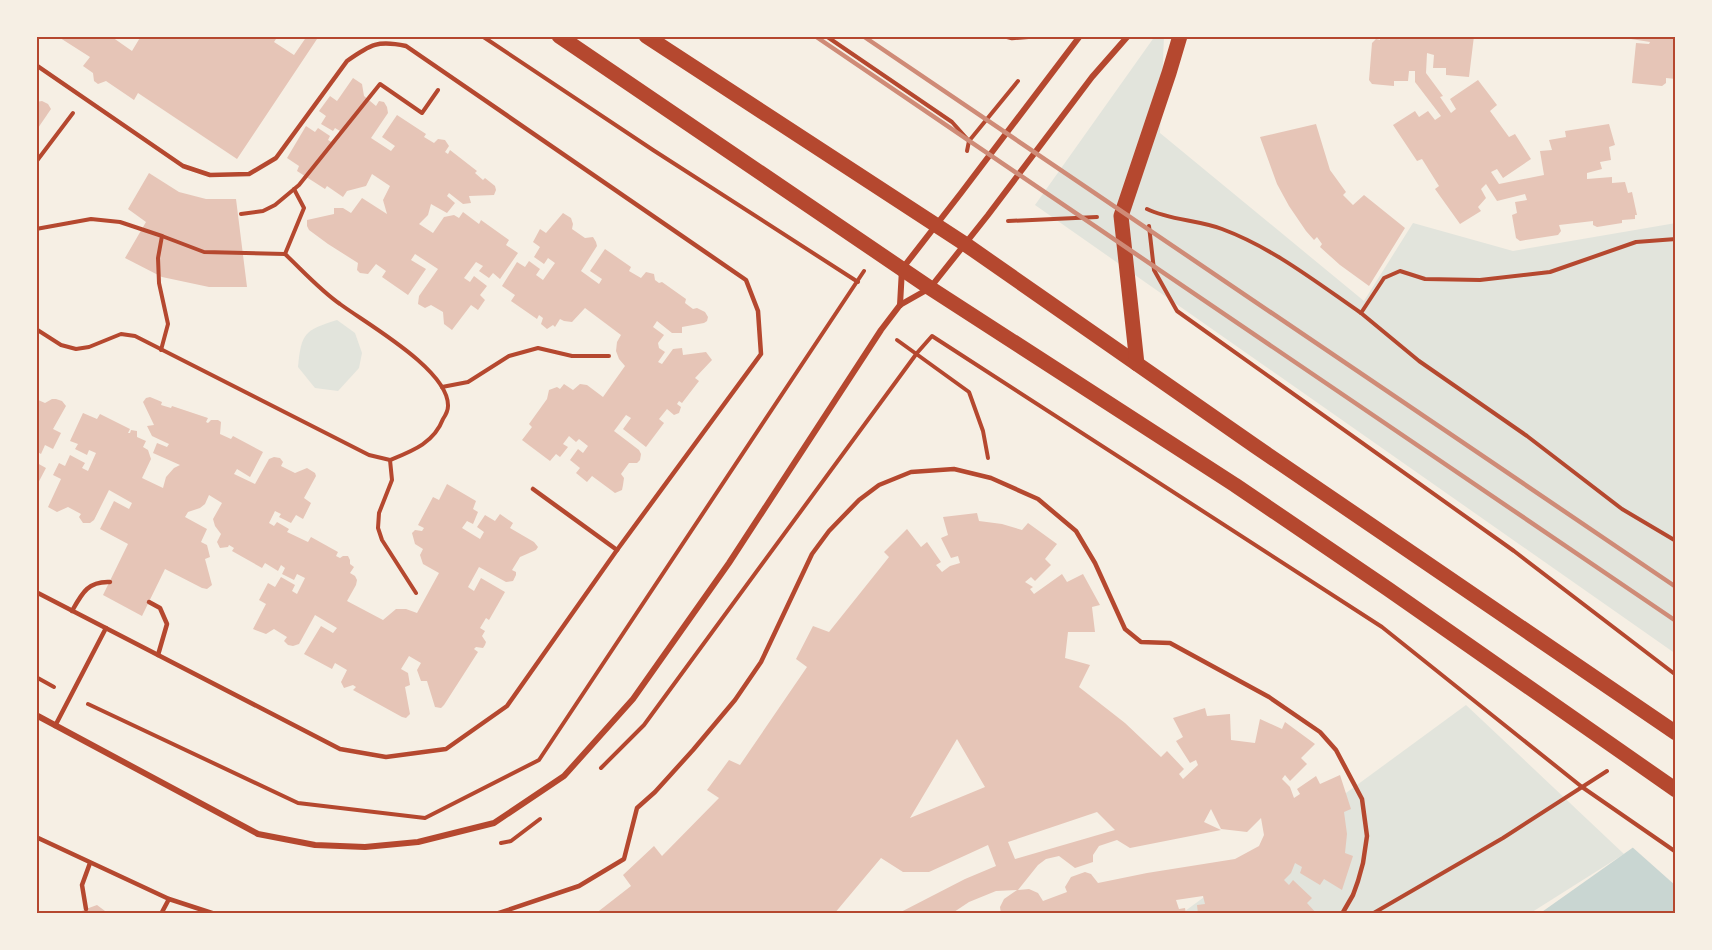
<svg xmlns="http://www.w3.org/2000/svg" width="1712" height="950" font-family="Quicksand,sans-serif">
  <rect width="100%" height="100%" fill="#f6efe4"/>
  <g fill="#e2e4dc">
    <polygon points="1155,36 1164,36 1160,133 1364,301 1413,223 1513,251 1676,223 1676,654 1035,205"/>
    <path d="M337,320L355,333L362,353L359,368L338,391L315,388L298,367C301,333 305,330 337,320Z"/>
    <polygon points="1466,705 1624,854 1529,914 1181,914"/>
  </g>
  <polygon fill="#c9d6d2" points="1676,817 1676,914 1539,914"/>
  <polygon fill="#f6efe4" points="1676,814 1676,886 1631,846"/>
  <g fill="#e6c5b7" fill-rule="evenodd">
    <polygon points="57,36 113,36 112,37 132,51 141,36 278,36 274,42 294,55 307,36 319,36 237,159 138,93 134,100 106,81 98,84 94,81 93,73 83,66 90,57"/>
    <polygon points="1380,36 1474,36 1469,77 1446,75 1446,68 1433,68 1434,55 1427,53 1426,73 1443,96 1440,97 1451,113 1456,109 1450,99 1478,80 1497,105 1490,111 1509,137 1515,134 1531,159 1503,178 1497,169 1491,172 1499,184 1544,175 1540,151 1552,150 1549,140 1566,137 1565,131 1609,124 1615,145 1609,147 1611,160 1600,162 1602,169 1587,173 1587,179 1612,177 1612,183 1625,182 1628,193 1632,192 1637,215 1635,215 1635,219 1622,220 1622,223 1597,227 1593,225 1593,221 1559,225 1561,231 1558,235 1520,241 1516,238 1512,215 1517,213 1515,202 1527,200 1525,194 1497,201 1486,184 1481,189 1486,198 1478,207 1481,211 1460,224 1435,189 1439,186 1422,159 1417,161 1393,125 1415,111 1419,117 1428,111 1435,120 1441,116 1415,82 1415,71 1409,71 1408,81 1394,81 1394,86 1372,84 1369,80 1372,43 1376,39 1380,40"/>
    <polygon points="1631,36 1676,36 1676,79 1666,78 1666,83 1662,86 1632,83 1636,43 1649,44 1650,42 1631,39"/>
    <polygon points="353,78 362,84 364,96 376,106 379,101 384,102 387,107 388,113 371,138 391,151 395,146 382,137 397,115 426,134 424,137 434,143 438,139 445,140 449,146 445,152 448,154 450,150 477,171 475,173 483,180 485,178 495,186 496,190 494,195 469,196 471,203 463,204 449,193 447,196 455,203 447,213 431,204 428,215 419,224 433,233 444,217 454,215 459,218 463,212 479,224 481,220 509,240 506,245 518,253 500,279 493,273 489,278 479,271 483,266 476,262 464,278 470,282 474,276 487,286 480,295 485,300 478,310 471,305 452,330 444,324 443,312 431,305 425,308 418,304 419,296 438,269 415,254 411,260 426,269 408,295 382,277 386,271 376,264 368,274 360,273 357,270 358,263 328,244 309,230 307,226 307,220 334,214 334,208 343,208 351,213 362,198 387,214 383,200 390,186 372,174 366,186 347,191 343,197 327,186 325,189 297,171 299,166 287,158 306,126 315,132 318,128 330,136 328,140 333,143 340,131 335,128 333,131 321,124 326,116 319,111 330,96 337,101"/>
    <polygon points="42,101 48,104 51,109 36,131 36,102"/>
    <polygon points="1316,124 1330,170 1346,192 1343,195 1353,205 1364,195 1405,228 1369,286 1340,265 1320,247 1322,244 1317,237 1314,240 1306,231 1289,206 1277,184 1260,137"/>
    <polygon points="149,173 179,192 206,199 236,199 247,287 209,287 162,277 125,258 146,222 128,209"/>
    <polygon points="563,213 571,218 573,224 572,229 585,238 593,237 596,242 597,246 581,271 599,284 602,279 590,271 605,249 631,267 629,271 641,278 646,272 654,274 655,280 659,283 662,282 686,299 685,303 693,309 697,308 705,312 708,317 707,321 704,323 682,327 682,333 672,333 657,321 653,327 664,335 658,343 659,348 665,352 658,362 662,364 673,349 682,348 683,355 706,352 712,360 695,378 699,381 682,403 679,401 677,404 681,407 679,413 674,415 667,409 659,419 664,423 646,447 623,429 631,418 626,415 614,431 639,450 641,454 640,460 637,463 629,463 621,474 624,478 623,485 622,490 615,493 592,476 587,482 576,473 580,468 570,460 578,449 583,453 588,446 579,439 576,442 569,436 563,444 568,447 560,457 556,454 550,461 522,440 532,427 529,424 547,399 549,390 557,387 560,389 564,384 573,390 580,384 587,385 603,397 625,366 619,359 616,351 617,342 621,335 585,308 572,322 564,321 560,319 555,327 553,325 547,329 541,324 543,318 539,315 537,319 511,301 515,295 502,286 517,262 525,267 529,261 540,269 536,275 543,280 555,263 548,258 544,264 534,257 540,247 533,242 540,229 546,233"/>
    <polygon points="150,397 162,402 161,405 171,408 172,406 208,418 206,422 208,423 211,420 218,420 221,422 220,434 231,439 233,436 263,452 250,477 237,469 234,474 255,484 269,459 274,457 280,458 283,462 281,466 295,473 307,468 315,473 316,476 304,498 311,503 303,519 296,515 291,523 279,517 281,514 275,511 269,523 274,526 277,522 289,529 287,532 308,542 311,537 338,552 336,556 340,558 343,556 348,556 350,560 350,564 354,567 350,573 355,576 357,580 356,585 347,601 383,620 396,609 406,609 417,613 439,573 423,564 420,555 423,549 415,544 412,533 415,530 422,531 424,528 418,525 433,497 439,500 447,484 476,501 473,509 478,512 473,524 467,521 462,528 480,539 484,532 477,527 485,515 495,521 500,514 513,523 510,528 534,542 538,547 536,550 520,557 512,570 516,572 516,575 513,581 506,582 479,567 468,587 474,591 481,578 505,592 489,620 486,618 480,628 485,631 482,636 486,642 485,645 483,648 476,647 474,649 478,652 444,705 441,708 435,707 427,681 421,681 417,670 421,663 409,656 401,669 408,673 410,685 405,687 410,714 406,718 402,717 353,690 356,687 353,685 344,688 341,682 347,670 335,663 332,669 304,654 321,626 333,633 337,628 315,615 299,644 293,646 288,645 284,641 287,637 274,629 266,634 253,629 266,604 259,600 268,583 275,587 281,577 295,585 292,591 297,594 305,578 297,574 294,580 282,574 285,568 281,565 278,571 265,563 262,568 232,551 234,548 229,545 228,547 220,548 217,542 221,534 215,526 213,519 222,503 209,495 205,504 200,508 188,512 185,517 207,529 201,542 207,545 210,557 205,559 212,585 207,589 202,588 165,569 142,616 103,595 128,544 100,529 114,501 129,509 132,503 109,490 94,520 90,523 83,523 79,517 81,514 68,507 57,512 48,507 61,479 53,475 59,463 65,466 70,455 85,463 82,468 88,471 96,453 89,450 87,455 75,449 78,444 70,441 83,413 97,419 100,414 130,429 128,433 130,433 131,430 137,431 137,437 146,441 143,447 148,450 151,459 142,478 163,488 166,477 174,468 180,465 153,453 157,443 167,447 169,444 152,436 147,426 154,425 143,402 146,398"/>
    <polygon points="36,399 45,403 52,399 56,399 62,401 66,406 53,429 61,433 53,449 45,445 41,454 36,451"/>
    <polygon points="36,457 39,459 37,463 46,468 36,487"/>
    <path d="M977,513L979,521L1002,524L1022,530L1028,523L1057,544L1045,559L1051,565L1035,581L1031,577L1025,582L1033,587L1030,589L1034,594L1062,574L1067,582L1083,574L1100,605L1092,607L1095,632H1068L1065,658L1090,665L1079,687L1125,723L1161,757L1167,751L1184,769L1179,774L1183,779L1198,765L1196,760L1190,763L1176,741L1183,737L1173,718L1205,708L1207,716L1230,714L1231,740L1255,743L1260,719L1282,729L1285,722L1315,744L1301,758L1307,764L1290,781L1285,775L1282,779L1290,787L1294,798L1300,794L1297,789L1316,776L1320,784L1340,775L1351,809L1344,812L1347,834L1345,853L1353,856L1342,890L1324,879L1320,885L1300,873L1302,867L1295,863L1291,873L1284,880L1289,885L1293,880L1312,898L1307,903L1317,914H1198L1197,905L1205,904L1203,896L1176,900L1179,909L1185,908L1186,914H1001L1000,907L1004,899L1017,890L996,891L969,902L951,914H897L965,879L996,866L988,845L929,872H903L881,858L834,914H595L631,886L623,875L654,846L662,856L719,798L707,790L729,760L740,765L807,667L796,659L813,626L829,632L889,557L884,552L907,529L921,547L927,542L941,562L936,565L942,572L950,566L960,563L958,556L951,558L941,538L948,535L943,517ZM957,739L985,787L910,818ZM1211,809L1221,829L1247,832L1261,818L1264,835L1259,846L1235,859L1147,873L1098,883L1091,874L1085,872L1071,877L1065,887L1067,892L1043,901L1038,893L1029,889L1018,890L1038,865L1046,859L1059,856L1075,868L1093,862V855L1099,846L1117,840L1130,848L1221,830L1204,822ZM1097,812L1115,830L1015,859L1008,842Z"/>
    <polygon points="97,905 109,914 75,914 86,909"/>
  </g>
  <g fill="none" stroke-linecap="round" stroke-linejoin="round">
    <g stroke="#b5482f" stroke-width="4">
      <polyline points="482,36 653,150 858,282"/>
      <polyline points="826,36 952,122 969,141 967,151"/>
      <polyline points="969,141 1018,81"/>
      <polyline points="36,162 73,113"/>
      <path d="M1147,209C1169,220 1198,220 1222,229C1273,248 1316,282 1361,313"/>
      <polyline points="241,214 263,211 275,205 299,185 380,84 422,113 438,90"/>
      <polyline points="1008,221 1097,217"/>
      <polyline points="1149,226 1154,270 1177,311 1514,551 1676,675"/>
      <polyline points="36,229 91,219 120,222 162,236 158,258 159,283 168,324 161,350"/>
      <path d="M162,236L204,252L285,254C303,271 320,290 340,304C367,324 449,370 448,406C448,410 445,416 443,419C434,443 412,451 390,460"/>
      <polyline points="1676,239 1636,242 1550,272 1480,280 1425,279 1400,271 1384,278 1361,313 1419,361 1527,436 1622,509 1676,541"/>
      <polyline points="285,254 304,208 294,189"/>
      <polyline points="36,329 61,345 76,349 89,347 121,334 135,336 369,455 390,460 392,480 379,513 378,528 382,540 416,593"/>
      <polyline points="897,340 969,392 983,431 988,458"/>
      <polyline points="442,387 468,382 509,356 538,348 572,356 609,356"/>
      <polyline points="36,677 54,687"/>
      <polyline points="88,704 298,803 425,818 539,760 864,271"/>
      <polyline points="601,768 644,725 917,353 932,336 1382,627 1582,787 1676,852"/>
      <polyline points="501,843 511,841 540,819"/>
      <polyline points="1372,914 1503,838 1607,771"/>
    </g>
    <g stroke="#b5482f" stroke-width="4.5">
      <polyline points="1004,36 1012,38 1038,36"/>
      <path d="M36,65L183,166L210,175L249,174L276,158L347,61C371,44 378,40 406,46L746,280L758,311L761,354L617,550L507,706L446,749L386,757L340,749L36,592"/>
      <polyline points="533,489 617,550"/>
      <polyline points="149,602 160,608 167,624 158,655"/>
      <path d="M72,611C82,593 88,581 110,582"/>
      <polyline points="55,726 106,628"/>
      <polyline points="36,837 169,899 215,914"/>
      <polyline points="86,909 82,885 90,863"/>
      <polyline points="161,914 169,899"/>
      <polyline points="496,914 579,886 624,859 637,808 655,792 693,750 735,700 761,662 812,554 829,531 859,500 879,485 911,472 954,469 991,478 1038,499 1076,531 1095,563 1125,629 1141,642 1170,643 1269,697 1320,732 1336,750 1362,799 1367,836 1363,863 1358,881 1353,895 1342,914"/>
    </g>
    <g stroke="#b5482f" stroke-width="6">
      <polyline points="900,305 902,269 961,193 1080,36"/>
      <polyline points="36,715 258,834 315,845 365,847 418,842 494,823 564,776 633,699 729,563 881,330 900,305 930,288 988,215 1092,77 1128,36"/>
    </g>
    <g stroke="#b5482f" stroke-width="15">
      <polyline points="559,36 930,288 1235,485 1388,589 1676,790"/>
      <polyline points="646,36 965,244 1255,446 1676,733"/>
      <polyline points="1137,364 1121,216 1169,73 1180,36"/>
    </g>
    <g stroke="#cf8b77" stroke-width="4.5">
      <polyline points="815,36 1676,621"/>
      <polyline points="863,36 1676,587"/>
    </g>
  </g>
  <rect width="1712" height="950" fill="none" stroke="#f6efe4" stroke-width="75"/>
  <rect x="38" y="38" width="1636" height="874" fill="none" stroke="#b5482f" stroke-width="2"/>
</svg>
